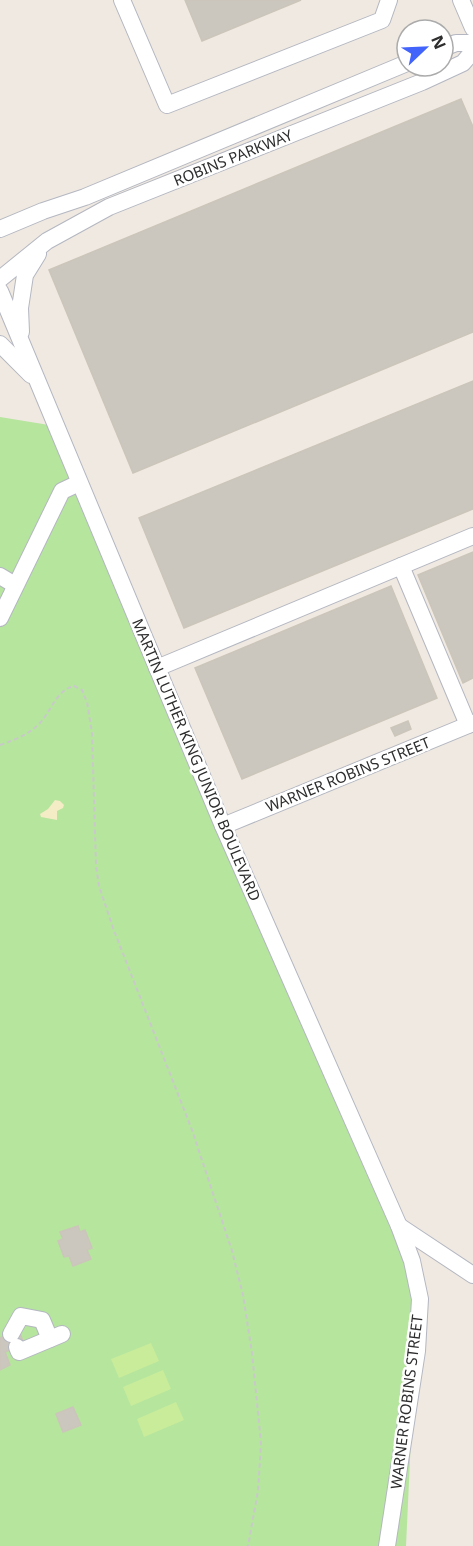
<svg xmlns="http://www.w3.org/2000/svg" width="473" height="1546" font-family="'Noto Sans',sans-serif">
  <rect width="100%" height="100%" fill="#efe9e1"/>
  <polygon fill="#b6e59e" points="0,417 55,426 418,1287 406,1546 0,1546"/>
  <polygon fill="#f3ecc5" points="55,800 60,801 64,805 63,808 57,811 57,820 41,817 40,814 48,809"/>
  <g fill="#c9ec9a">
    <polygon points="151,1343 159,1361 119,1378 111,1359"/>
    <polygon points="163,1370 171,1389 131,1406 123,1387"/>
    <polygon points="176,1402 184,1420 144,1437 137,1419"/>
  </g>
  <g fill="#cbc7bf" stroke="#cbc5ba" stroke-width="1.5">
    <polygon points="185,0 301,0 202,41"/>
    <polygon points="461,99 473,127 473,332 133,473 49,270"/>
    <polygon points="473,381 473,509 184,628 139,518"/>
    <polygon points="473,552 473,678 463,683 418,575"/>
    <polygon points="391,586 437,698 242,779 195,668"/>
    <polygon points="408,721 411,729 395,736 391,728"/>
    <polygon points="78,1226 80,1232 85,1230 92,1248 87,1250 91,1259 73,1266 69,1256 64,1257 58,1241 63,1239 60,1232"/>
    <polygon points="19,1331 24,1344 5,1352 10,1365 0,1370 0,1338"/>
    <polygon points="73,1407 81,1425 63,1432 56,1414"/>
  </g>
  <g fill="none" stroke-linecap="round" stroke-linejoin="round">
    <g stroke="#b4b7c1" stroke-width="18">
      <g id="minor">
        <polyline points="122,0 167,105 382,20 389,0"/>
        <polyline points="461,0 473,28"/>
        <polyline points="443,48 456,43 473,43"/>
        <polyline points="0,229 43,211 85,197 407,63"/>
        <polyline points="0,279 47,241 109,207 422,82 463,63 473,51"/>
        <polyline points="0,291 223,826 399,1226 412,1261 420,1299 417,1351 387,1546"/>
        <polyline points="21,332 20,308 25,275 38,254"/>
        <polyline points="0,344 31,375"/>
        <polyline points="401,566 468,725"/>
        <polyline points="0,576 15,585"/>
        <polyline points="0,618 62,491 79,483"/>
        <polyline points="157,668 473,536"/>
        <polyline points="223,826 473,723"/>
        <polyline points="399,1226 473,1275"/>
        <polyline points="11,1334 21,1316 42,1320 50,1339"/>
        <polyline points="17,1347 19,1352 62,1334"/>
      </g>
    </g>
    <path stroke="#c9c9c9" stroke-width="2" stroke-dasharray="4.5 3" stroke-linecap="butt" d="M0,745C14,740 28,735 39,724C51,712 56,690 74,686L82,690L87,702L92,733L96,866L99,886L113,928L192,1130L232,1251L243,1295L252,1353L261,1443L258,1491L248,1546"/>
    <use href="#minor" stroke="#fff" stroke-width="16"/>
  </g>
  <g text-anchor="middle" stroke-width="5" stroke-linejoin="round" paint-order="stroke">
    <g font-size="15" fill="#2e2e2e" stroke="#fff">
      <text transform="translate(233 158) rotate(-22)" y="5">ROBINS PARKWAY</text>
      <text transform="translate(196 760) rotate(67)" y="5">MARTIN LUTHER KING JUNIOR BOULEVARD</text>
      <text transform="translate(348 775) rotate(-22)" y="5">WARNER ROBINS STREET</text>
      <text transform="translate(407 1402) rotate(-83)" y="5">WARNER ROBINS STREET</text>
    </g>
  </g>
  <g transform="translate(425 48) rotate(67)"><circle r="28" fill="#ffffff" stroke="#ababab" stroke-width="1.5"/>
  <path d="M0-4.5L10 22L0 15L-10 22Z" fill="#4264fb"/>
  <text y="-9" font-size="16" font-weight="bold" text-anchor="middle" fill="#2e2e2e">N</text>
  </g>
</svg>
